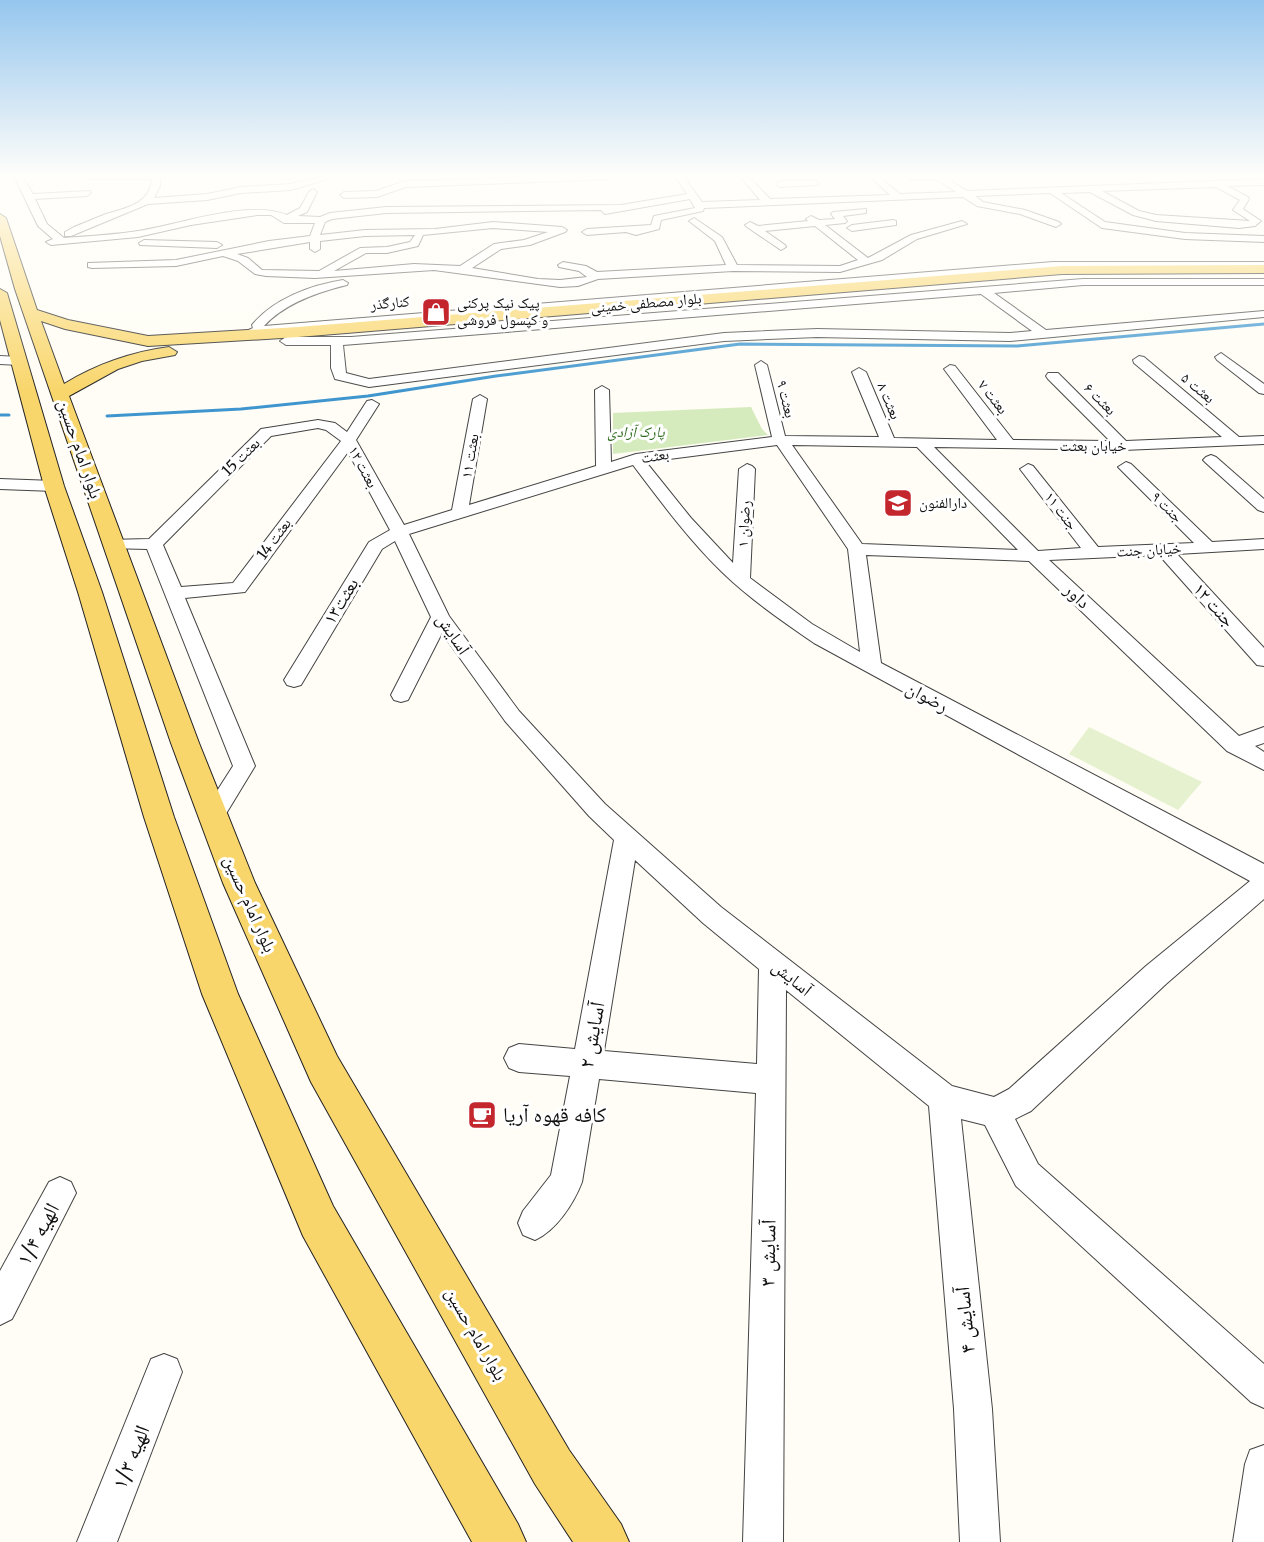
<svg xmlns="http://www.w3.org/2000/svg" width="1264" height="1542" font-family="Merriweather,'Noto Naskh Arabic',serif">
  <rect width="100%" height="100%" fill="#fffdf5"/>
  <polygon fill="#d5ebbd" points="751,407 762,429 768,435 613,454 613,413"/>
  <polygon fill="#e6f2cf" points="1089,727 1202,782 1178,810 1069,754"/>
  <g fill="none" stroke-linecap="round" stroke-linejoin="round">
    <g stroke="#3f96cf" stroke-width="3">
      <polyline points="0,415 9,415"/>
      <polyline points="107,416 241,409 368,396 496,376 740,344 1017,346 1264,324"/>
    </g>
    <g stroke="#444" stroke-width="2">
      <g id="minor">
        <path d="M14,176H22L33,194L90,191L91,193L87,196L35,199L47,224L64,238C88,236 113,235 138,231C179,225 248,199 287,215L300,208L309,192L313,189L317,192L307,212L298,216L320,217L330,213L386,207L621,205L687,194L675,176H683L702,202L760,200L740,176H748L770,199L890,195L869,176H878L900,194L956,192L936,179L910,180L907,176H943L967,191L1264,179V185L1227,186L1248,197L1249,199L1243,209L1261,221L1255,226L1239,228L1156,221L1133,215L1090,192L1061,193L1105,222L1185,233L1264,236V242L1185,239L1102,228L1050,193L975,196L983,202L1025,210L1059,222L1061,224L1056,227L1020,214L977,206L963,197L704,208L703,211L661,220L659,229L636,235L626,232L587,235L582,232L587,229L651,225L654,216L695,208L690,199L605,214L601,210L386,213L332,219L325,222L320,235L365,230L435,229L493,222L562,227L567,230L565,232L530,245L501,249L472,268L538,279L560,280L587,277L579,271L559,267L558,265L563,262L586,266L597,272L726,265L715,241L689,221L694,218L722,237L737,265L840,266L858,260L815,226L765,231L785,245L786,247L781,250L747,227L745,225L750,222L758,226L808,221L806,219L811,216L819,220L835,219L831,214L833,212L866,209V213L843,216L847,221L845,223L825,225L868,258L911,235L962,221L967,224L917,239L882,260L840,272L733,271L598,279L578,286L560,287L434,270L315,278L266,276L255,274L238,261L223,256L176,266L92,268L88,267V263L176,260L269,241L310,236L315,223H284L271,215H257L191,225L138,237L51,245L46,242L53,239L38,226ZM1216,187L1240,200L1233,210L1250,221L1156,215L1139,211L1102,191ZM493,228L548,232L524,240L494,244L460,266L414,264L334,271L366,253H387L418,246L423,235ZM415,235L410,242L387,247L360,248L319,271L262,270L248,258L237,254L310,242V249L315,252L320,249V241L365,236Z"/>
        <path d="M84,176H160V186L154,198L207,194L241,187L291,184L324,176H337L291,190L241,193L207,200L148,204L71,236H65V232L74,227C85,223 95,218 106,214C126,208 150,204 152,179H88Z"/>
        <polygon points="551,176 614,176 610,179 406,187 377,197 344,198 340,195 344,192 376,191 405,181"/>
        <polygon points="815,180 819,183 818,185 780,187 776,184 780,181"/>
        <polygon points="893,220 896,221 896,225 852,231 847,228 852,225"/>
        <polygon points="144,240 217,242 222,245 217,248 140,245 139,243"/>
        <path d="M1053,262H1264V268H1053L261,334L246,338L240,334L253,328L252,325C273,299 311,285 343,280L348,283L347,285C318,292 285,303 264,326Z"/>
        <path d="M1083,279H1264V285H1083L994,293L1046,330L1264,311V317L1010,341L817,337L724,341L369,387L335,379L331,368V345H286L280,341L286,337H351ZM981,294L1032,331L1010,333L817,329L724,333L369,379L346,373L343,345Z"/>
        <polygon points="1221,353 1264,384 1264,394 1259,393 1217,360 1215,357"/>
        <polygon points="0,356 20,357 26,361 20,365 0,364"/>
        <path d="M1139,356L1144,357L1239,437L1264,436V444L1123,450L934,447L1038,551L1081,548L1020,469L1028,464L1033,466L1098,547L1194,543L1118,467L1126,462L1131,464L1212,542L1264,539V549L1177,554L1264,648V666L1257,665L1159,555L1049,560L1239,736L1264,727V743L1255,746L1264,752V770L1227,751L1029,561L866,555L881,663L1264,864V899L1166,984L1031,1111L1015,1119L1038,1164L1264,1364V1408L1251,1402L1016,1186L985,1125L961,1119L992,1409L1000,1542H960L954,1409L929,1106L786,990L783,1542H743L756,1093L599,1079L582,1182C574,1203 556,1231 535,1240L523,1235L518,1223L523,1211L551,1175L570,1076L519,1072L509,1068L504,1058L509,1048L519,1044L575,1049L614,840L589,816L505,721L442,633L408,700L401,702L394,700L391,695L431,617L395,541L382,549L301,685L294,687L287,685L284,680L369,542L390,530L348,452L245,592L185,598L255,766L221,822L213,825L205,822L201,816L233,766L147,549L108,548L105,544L108,540L149,539L261,429L318,420L335,423L347,432L367,401L372,400L379,404L356,440L404,525L452,510L473,399L480,395L487,399L469,505L596,466L595,390L602,386L609,390L611,462L636,454L772,437L755,365L761,361L767,365L785,436L879,437L852,372L859,368L866,372L894,438L997,440L944,369L950,365L955,366L1013,440L1110,441L1048,379L1046,376L1048,373H1058L1126,441L1222,437L1134,363L1133,360ZM318,428L326,430L341,441L233,583L181,587L163,545L271,436ZM777,445L848,549L860,652L812,624L750,578L755,469L752,466L747,464L739,469L733,563L691,518L646,462ZM792,445L917,447L1018,550L862,544ZM633,465C661,502 689,540 722,572C750,599 782,621 814,643L1250,881L1146,966L1009,1089L994,1097L952,1086L721,907L605,804L519,711L449,616L409,534ZM635,860L703,923L759,969L757,1064L604,1051Z"/>
        <polygon points="1211,455 1216,457 1264,499 1264,512 1258,510 1206,463 1203,460 1206,457"/>
        <polygon points="0,479 54,481 62,486 54,491 0,489"/>
        <polygon points="60,1177 71,1182 76,1193 12,1319 0,1325 0,1271 49,1182"/>
        <polygon points="164,1354 177,1359 182,1372 117,1542 77,1542 151,1359"/>
        <polygon points="1264,1445 1264,1542 1233,1542 1245,1464 1250,1450"/>
      </g>
    </g>
    <g stroke="#222" stroke-width="2">
      <g id="major">
        <path d="M0,214L6,218L37,310L68,320L148,336L298,327L1062,266L1264,265V273L1062,274L298,337L148,346L65,329L41,321L64,384C97,364 131,352 169,347L177,352L175,355L142,361L118,369L69,396L199,743L255,883L337,1056L569,1450L621,1524L629,1542H573L535,1484L311,1082L223,883L171,743L15,289L0,236Z"/>
        <polygon points="0,289 7,293 64,486 102,592 174,817 238,994 333,1206 518,1524 526,1542 472,1542 303,1236 202,994 144,817 78,592 44,486 0,320"/>
      </g>
    </g>
    <use href="#minor" fill="#fff" fill-rule="evenodd"/>
    <use href="#major" fill="#f9d66b" fill-rule="evenodd"/>
  </g>
  <linearGradient id="sky" x2="0" y2="1"><stop stop-color="#95c6ee"/><stop offset="0.45" stop-color="#fffefa"/><stop offset="1" stop-color="#fffefa" stop-opacity="0"/></linearGradient>
  <rect width="1264" height="392" fill="url(#sky)"/>
  <defs>
    <g id="shop-square" transform="scale(1.5)"><rect x="-9" y="-9" width="18" height="18" rx="4" fill="#c4262e" stroke="#fff"/><path d="M-5-2.5h2.3a2.7 3.5 0 0 1 5.4 0H5L5.5 6h-11ZM-1.5-2.5h3a1.5 2.3 0 0 0-3 0Z" fill="#fff"/></g>
    <g id="school-square" transform="scale(1.5)"><rect x="-9" y="-9" width="18" height="18" rx="4" fill="#c4262e" stroke="#fff"/><path d="M0-5L7-2L0 1L-7-2ZM-4 1L0 2.5L4 1V4Q0 6-4 4Z" fill="#fff"/></g>
    <g id="cafe-square" transform="scale(1.5)"><rect x="-9" y="-9" width="18" height="18" rx="4" fill="#c4262e" stroke="#fff"/><path d="M-5.5-4.5H6V0H3Q3 3.5 0 3.5H-2.5Q-5.5 3.5-5.5 0ZM3-3.2v2h1.7v-2ZM-6 4.5H4V6H-6Z" fill="#fff"/></g>
  </defs>
  <g fill-rule="evenodd">
    <use href="#shop-square" x="436" y="312"/>
    <use href="#school-square" x="898" y="503"/>
    <use href="#cafe-square" x="482" y="1115"/>
  </g>
  <g text-anchor="middle" stroke-width="6" stroke-linejoin="round" paint-order="stroke">
    <g font-size="15" fill="#111" stroke="#fff">
      <text transform="translate(390 303) rotate(-5)" y="5">کنارگذر</text>
      <text transform="translate(646 303) rotate(-5)" y="5">بلوار مصطفی خمینی</text>
      <text transform="translate(1198 388) rotate(40)" y="5">بعثت ۵</text>
      <text transform="translate(993 397) rotate(52)" y="5">بعثت ۷</text>
      <text transform="translate(786 399) rotate(76)" y="5">بعثت ۹</text>
      <text transform="translate(1100 399) rotate(45)" y="5">بعثت ۶</text>
      <text transform="translate(889 401) rotate(67)" y="5">بعثت ۸</text>
      <text x="1093" y="451">خیابان بعثت</text>
      <text transform="translate(470 456) rotate(-80)" y="5">بعثت ۱۱</text>
      <text transform="translate(655 456) rotate(-9)" y="5">بعثت</text>
      <text transform="translate(241 457) rotate(-45)" y="5">بعثت 15</text>
      <text transform="translate(363 467) rotate(62)" y="5">بعثت ۱۲</text>
      <text transform="translate(1167 507) rotate(44)" y="5">جنت ۹</text>
      <text transform="translate(1061 511) rotate(52)" y="5">جنت ۱۱</text>
      <text transform="translate(744 524) rotate(-87)" y="5">رضوان ۱</text>
      <text transform="translate(274 539) rotate(-54)" y="5">بعثت 14</text>
      <text transform="translate(1149 550) rotate(-3)" y="5">خیابان جنت</text>
    </g>
    <g font-size="15" fill="#111" stroke="#fff" text-anchor="start">
      <text x="457" y="308">پیک نیک پرکنی<tspan x="457" dy="17">و کپسول فروشی</tspan></text>
      <text x="919" y="508">دارالفنون</text>
    </g>
    <g font-size="15" font-style="italic" fill="#2f6b1f" stroke="#fff">
      <text x="636" y="437">پارک آزادی</text>
    </g>
    <g font-size="18" fill="#111" stroke="#fff">
      <text transform="translate(80 449) rotate(71)" y="6">بلوار امام حسین</text>
      <text transform="translate(1077 596) rotate(43)" y="6">داور</text>
      <text transform="translate(341 601) rotate(-59)" y="6">بعثت۱۳</text>
      <text transform="translate(1214 605) rotate(48)" y="6">جنت ۱۲</text>
      <text transform="translate(453 634) rotate(56)" y="6">آسایش</text>
      <text transform="translate(927 697) rotate(28)" y="6">رضوان</text>
      <text transform="translate(250 904) rotate(66)" y="6">بلوار امام حسین</text>
      <text transform="translate(792 978) rotate(39)" y="6">آسایش</text>
      <text transform="translate(476 1334) rotate(60)" y="6">بلوار امام حسین</text>
    </g>
    <g font-size="21" fill="#111" stroke="#fff">
      <text transform="translate(592 1035) rotate(-80)" y="7">آسایش ۲</text>
      <text transform="translate(38 1234) rotate(-62)" y="7">الهیه ۱/۴</text>
      <text transform="translate(768 1253) rotate(-89)" y="7">آسایش ۳</text>
      <text transform="translate(965 1320) rotate(-95)" y="7">آسایش ۴</text>
      <text transform="translate(131 1457) rotate(-68)" y="7">الهیه ۱/۳</text>
    </g>
    <g font-size="21" fill="#111" stroke="#fff" text-anchor="start">
      <text x="503" y="1122">کافه قهوه آریا</text>
    </g>
  </g>
</svg>
